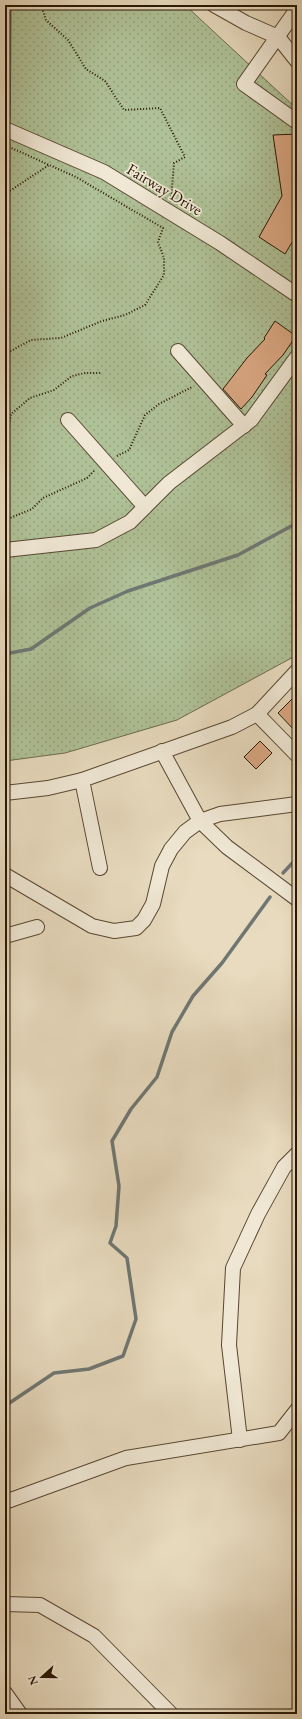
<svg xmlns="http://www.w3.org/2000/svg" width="302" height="1719" font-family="'EB Garamond',serif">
  <defs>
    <pattern id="grass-dots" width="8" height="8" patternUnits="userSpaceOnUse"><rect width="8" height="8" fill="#afc197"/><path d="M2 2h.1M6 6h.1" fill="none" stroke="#97a580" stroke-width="1.8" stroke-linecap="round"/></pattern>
  </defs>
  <rect width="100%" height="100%" fill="#e8dbbf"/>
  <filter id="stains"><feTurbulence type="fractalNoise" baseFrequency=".005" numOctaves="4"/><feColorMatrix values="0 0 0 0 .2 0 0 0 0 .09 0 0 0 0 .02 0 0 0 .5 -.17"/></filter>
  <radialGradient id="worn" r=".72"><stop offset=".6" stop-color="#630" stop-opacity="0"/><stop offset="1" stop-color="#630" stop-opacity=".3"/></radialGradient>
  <polygon fill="url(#grass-dots)" stroke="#6c6c4d" points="5,5 185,5 297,109 297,655 177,720 65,753 5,761"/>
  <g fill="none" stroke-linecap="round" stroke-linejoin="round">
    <g stroke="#6f7773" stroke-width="3.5">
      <polyline points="9,118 10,5"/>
      <polyline points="5,654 31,649 90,608 128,591 238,555 297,523"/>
      <polyline points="283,873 297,858"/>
      <polyline points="5,1406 54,1373 89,1369 123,1356 136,1319 127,1258 110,1243 116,1226 119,1186 112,1141 131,1109 157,1077 172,1032 193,996 222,963 270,897"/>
    </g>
  </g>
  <g fill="#dba883" stroke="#281603">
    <polygon points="297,134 297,234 285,254 259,237 282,196 273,135"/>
    <polygon points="275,321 296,336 283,355 265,374 267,375 252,397 241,409 223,389 247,358 265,339 264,338"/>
    <polygon points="297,694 297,733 278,713"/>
    <polygon points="260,741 272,753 256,769 244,757"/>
  </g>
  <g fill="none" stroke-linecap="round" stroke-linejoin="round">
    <g stroke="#584732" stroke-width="16">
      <g id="minor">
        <polyline points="214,5 246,23 278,37 297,61"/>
        <polyline points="297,9 244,84 297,122"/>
        <polyline points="5,129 104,172 220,243 297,295"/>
        <polyline points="178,351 244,426"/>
        <polyline points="68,420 145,507"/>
        <polyline points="5,550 96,540 130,522 169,483 251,420 297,357"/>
        <polyline points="257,714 297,755"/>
        <polyline points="162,751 200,821 227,847 297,899"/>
        <polyline points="82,780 100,868"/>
        <polyline points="5,793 48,788 82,780 232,727 257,714 297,671"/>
        <polyline points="5,875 92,926 114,931 136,928 144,920 153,904 162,866 171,849 185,832 200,821 220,814 297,804"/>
        <polyline points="5,936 37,927"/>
        <polyline points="240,1440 229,1345 233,1268 258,1214 284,1167 297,1154"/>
        <polyline points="5,1502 126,1458 279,1433 297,1410"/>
        <polyline points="5,1604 40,1605 94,1636 171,1714"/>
        <polyline points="5,1693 20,1714"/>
      </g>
    </g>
    <g stroke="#281603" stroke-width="2" stroke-dasharray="1 2" stroke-linecap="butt">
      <polyline points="41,5 46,20 68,40 86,69 105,81 124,110 160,108 185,157 174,163 171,199"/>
      <polyline points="5,194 49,165"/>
      <polyline points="5,352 7,353 31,340 61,338 102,321 125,315 145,305 164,275 164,258 158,242 163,228 76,177 7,146"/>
      <polyline points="5,448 11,414 30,398 54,390 72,376 85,373 101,373"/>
      <polyline points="117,456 129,450 145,415 159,404 192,387"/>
      <polyline points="5,520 32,509 43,498 87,478 95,470"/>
    </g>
    <use href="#minor" stroke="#f0e8d5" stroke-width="14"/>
  </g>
  <g text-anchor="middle" stroke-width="3.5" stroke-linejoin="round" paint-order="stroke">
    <g font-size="16" fill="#281603" stroke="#f0e8d5">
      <text transform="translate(165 189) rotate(31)" y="6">Fairway Drive</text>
    </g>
  </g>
  <rect width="302" height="1719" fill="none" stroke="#e8dbbf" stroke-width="20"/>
  <rect x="6" y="6" width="290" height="1707" fill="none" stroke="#281603" stroke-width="2"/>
  <rect x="10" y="10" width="282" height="1699" fill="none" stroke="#281603"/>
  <g transform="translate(42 1677) rotate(249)" stroke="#f0e8d5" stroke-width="3" paint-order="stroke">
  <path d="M0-3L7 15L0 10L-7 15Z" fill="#281603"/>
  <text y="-6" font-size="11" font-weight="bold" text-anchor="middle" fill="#281603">N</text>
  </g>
  <rect width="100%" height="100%" filter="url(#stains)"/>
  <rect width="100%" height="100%" fill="url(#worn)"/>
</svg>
